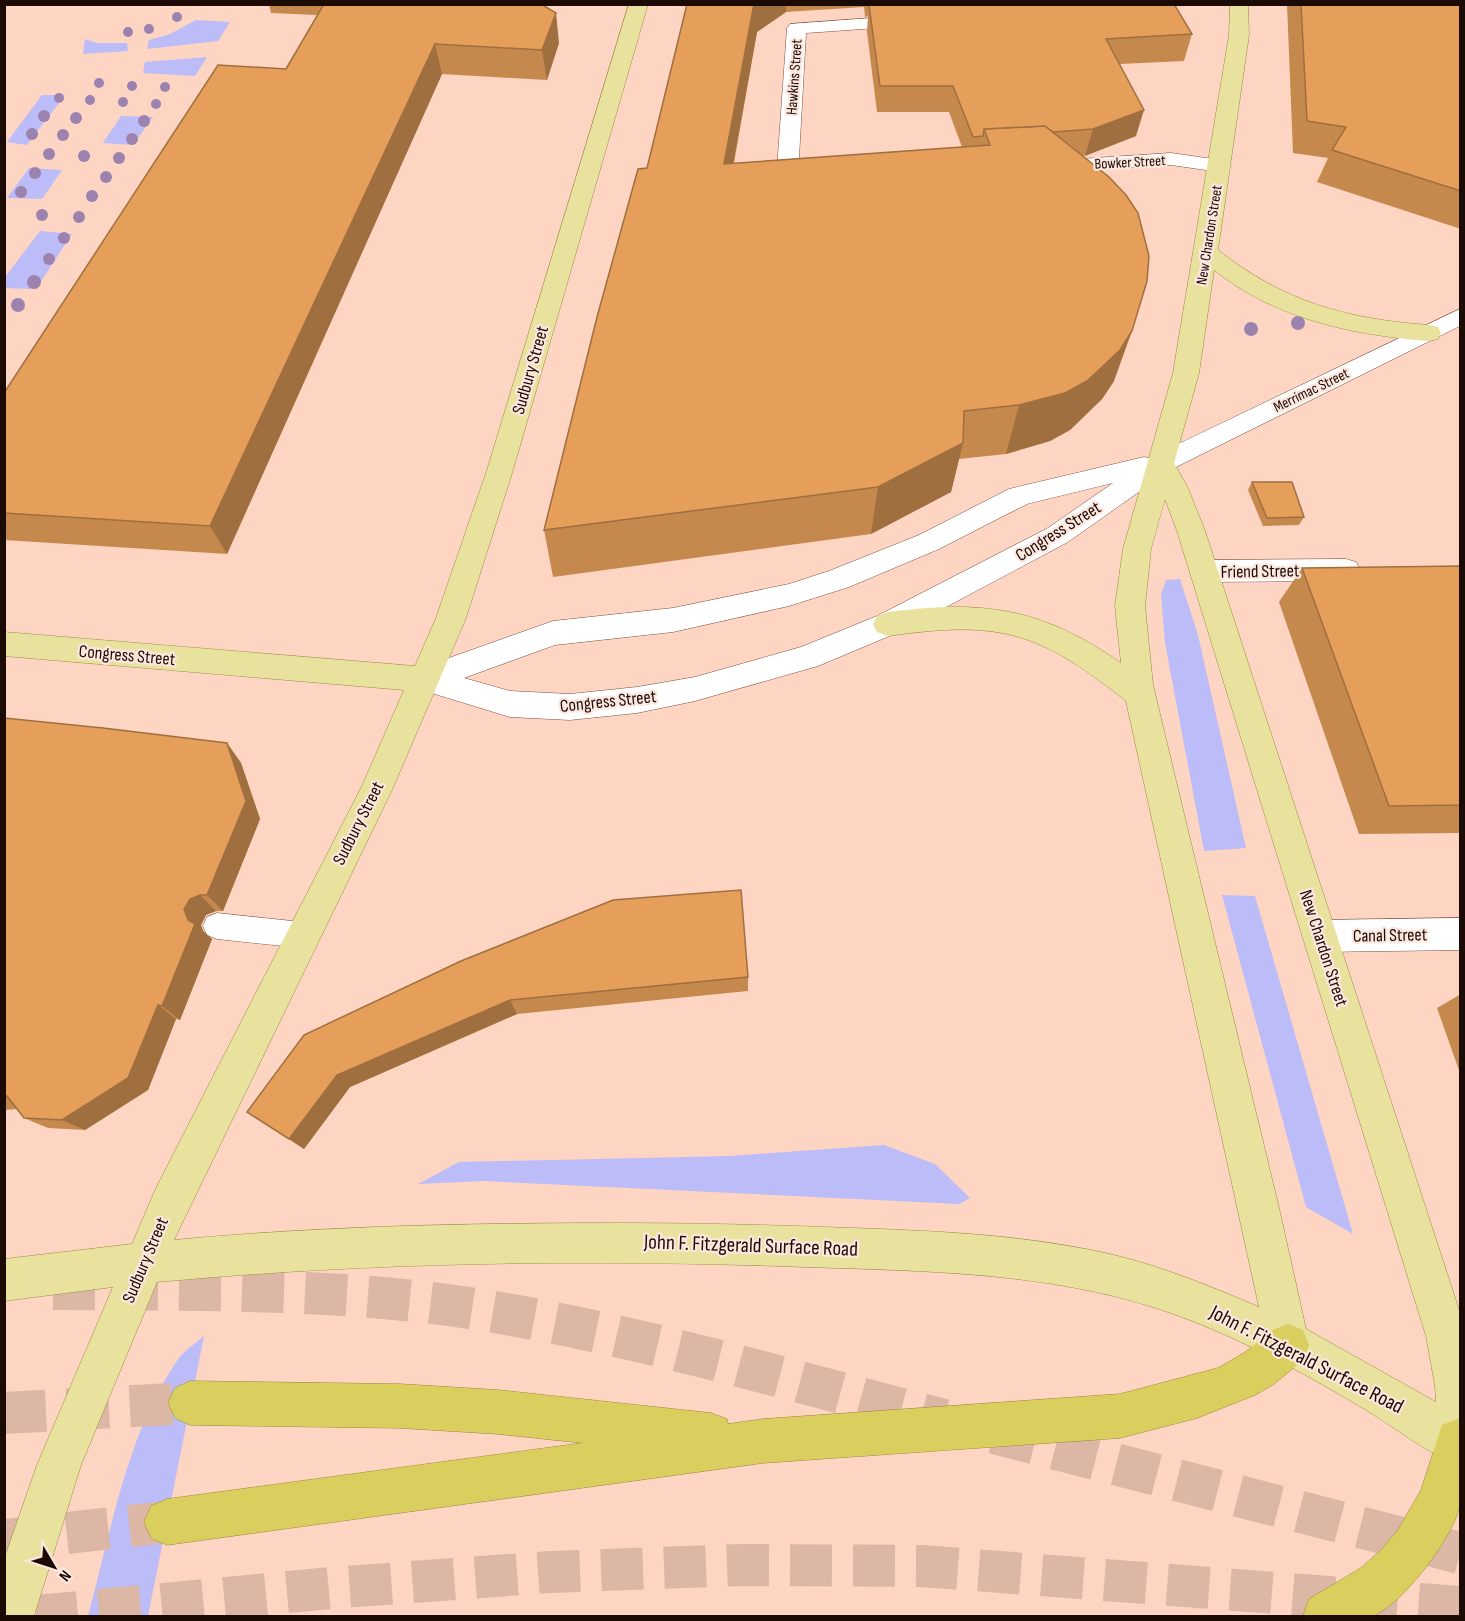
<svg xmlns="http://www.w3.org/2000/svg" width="1465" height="1621" font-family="'Sofia Sans Condensed',sans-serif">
  <rect width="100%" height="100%" fill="#fed5c3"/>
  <g fill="#bbbcf8">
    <polygon points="196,20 230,22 218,41 147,49 149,40 170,34"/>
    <polygon points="85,39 97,43 127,43 128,51 83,54"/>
    <polygon points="207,57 195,76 143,73 145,62"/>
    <polygon points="42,95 65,95 27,145 7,142"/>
    <polygon points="121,116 153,117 133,145 103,143"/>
    <polygon points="29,168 62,170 42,199 7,198"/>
    <polygon points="40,231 72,234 36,289 5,288 5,277"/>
    <polygon points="1180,579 1198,635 1246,848 1204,851 1165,643 1161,595 1166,580"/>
    <polygon points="1222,895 1255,896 1353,1234 1306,1207"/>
    <polygon points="884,1145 935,1164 970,1198 959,1204 484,1181 418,1184 459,1162 730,1156"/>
    <path d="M204,1336L148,1616H88C110,1535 128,1430 177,1361C183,1351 195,1344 204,1336Z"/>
  </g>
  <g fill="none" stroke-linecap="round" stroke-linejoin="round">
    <g stroke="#dcb7a6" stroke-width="42" stroke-dasharray="42 21" stroke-linecap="butt">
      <path d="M53,1289C185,1290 317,1288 448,1305C616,1328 780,1378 944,1420"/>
      <polyline points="4,1413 190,1403"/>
      <polyline points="994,1433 1460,1553"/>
      <polyline points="4,1540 167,1522"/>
      <polyline points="36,1616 331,1588 550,1572 741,1565 921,1566 1460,1607"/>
    </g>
    <g stroke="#7a4f3d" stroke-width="1">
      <polygon id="service" points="217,913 302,922 312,926 316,935 312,944 302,948 217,939 207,935 203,926 207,917"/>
    </g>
    <g stroke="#7a4f3d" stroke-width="1">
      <g id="minor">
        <polygon points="913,15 920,17 923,21 920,25 806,33 798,176 817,177 820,182 817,187 787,190 779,188 776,183 787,28 790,24"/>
        <polygon points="1171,153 1220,160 1228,161 1231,166 1228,171 1220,172 1171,165 1049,173 1041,172 1038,167 1041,162 1049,161"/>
        <polygon points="1346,559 1356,562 1360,570 1356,578 1346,581 1204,582 1194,579 1190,571 1194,563 1204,560"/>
      </g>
    </g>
    <g stroke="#7a4f3d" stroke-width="1">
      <g id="secondary">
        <path d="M1460,309V326L1170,470L1068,542L899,632L818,666L695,701L637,713L570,720L510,717L415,688L411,679L415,670L553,621L673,608L789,584L829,571L919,535L1009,489L1144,457L1149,458ZM1113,483L1048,528L877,616L801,647L695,677L637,687L570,694L510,691L464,678L555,645L673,632L789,606L849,587L939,549L1027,504Z"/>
        <polygon points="1460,918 1460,950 1320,952 1308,948 1302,936 1308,924 1320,920"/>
      </g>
    </g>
    <g stroke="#978a3f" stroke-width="1">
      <path id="primary" d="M629,4H648L513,470L466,618L392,790L174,1240C322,1226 472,1223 620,1223C697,1223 774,1225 852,1228C939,1231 1028,1235 1114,1255C1164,1267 1212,1287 1259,1307L1126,701C1038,631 1000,620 888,636L877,632L873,624L877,616L888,612C983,600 1040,607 1121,663L1115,606L1123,549L1173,373L1229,35L1230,4H1248L1249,35L1218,250C1284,302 1346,319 1429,325L1438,327L1441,333L1438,339L1429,341C1353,335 1275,319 1214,270L1199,373L1174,463L1188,488L1205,531L1460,1313V1465C1425,1453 1394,1426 1361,1407C1297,1369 1233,1334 1162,1310C1048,1272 925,1271 806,1267C591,1259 372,1262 157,1282L81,1465L34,1616H4V1559L7,1551L37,1465L113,1287L4,1301V1259L132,1244L156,1188L362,786L404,690L4,656V632L415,666L436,618L487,470ZM1165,499L1177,531L1426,1336L1435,1386L1436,1402L1306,1329L1279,1208L1153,685L1145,606L1151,549Z"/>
    </g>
    <g stroke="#978a3f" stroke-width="1">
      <g id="motorway">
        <polygon points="1288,1324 1303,1330 1309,1345 1303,1360 1274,1384 1255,1395 1197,1418 1120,1438 763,1463 167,1545 151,1538 144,1522 151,1506 167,1499 583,1443 498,1434 400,1428 190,1425 175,1418 168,1403 175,1388 190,1381 400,1384 498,1390 711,1413 727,1419 728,1424 763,1419 1120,1394 1218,1368 1244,1353 1273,1330"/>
        <path d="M1458,1419L1460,1420C1460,1447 1464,1476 1460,1503C1457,1533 1401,1607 1372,1616C1361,1620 1316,1616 1303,1616L1309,1599L1361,1568L1381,1550L1398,1530L1421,1490L1442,1425Z"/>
      </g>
    </g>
    <use href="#service" fill="#fff" fill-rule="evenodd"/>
    <use href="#minor" fill="#fff" fill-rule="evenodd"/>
    <use href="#secondary" fill="#fff" fill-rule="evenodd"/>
    <use href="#primary" fill="#e8e29e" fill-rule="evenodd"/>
    <use href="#motorway" fill="#d9ce5e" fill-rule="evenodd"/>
  </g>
  <g fill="#9b82af">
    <circle cx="177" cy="17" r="5"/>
    <circle cx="149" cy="29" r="5"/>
    <circle cx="128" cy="32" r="5"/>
    <circle cx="99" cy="83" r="5"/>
    <circle cx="132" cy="86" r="5"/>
    <circle cx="165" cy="87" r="5"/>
    <circle cx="59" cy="98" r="5"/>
    <circle cx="90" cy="100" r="5"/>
    <circle cx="123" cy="102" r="5"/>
    <circle cx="156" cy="104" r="5"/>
    <circle cx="44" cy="116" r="6"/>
    <circle cx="76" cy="118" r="6"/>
    <circle cx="144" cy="121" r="6"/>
    <circle cx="32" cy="134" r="6"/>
    <circle cx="63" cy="135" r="6"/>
    <circle cx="132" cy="139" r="6"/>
    <circle cx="49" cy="154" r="6"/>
    <circle cx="84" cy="156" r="6"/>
    <circle cx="119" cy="158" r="6"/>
    <circle cx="35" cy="173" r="6"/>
    <circle cx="106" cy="177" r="6"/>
    <circle cx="21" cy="192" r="6"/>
    <circle cx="92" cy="196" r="6"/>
    <circle cx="42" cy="215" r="6"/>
    <circle cx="79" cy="217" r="6"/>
    <circle cx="64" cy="238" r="6"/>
    <circle cx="49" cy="259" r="6"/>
    <circle cx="34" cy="282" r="7"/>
    <circle cx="18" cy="305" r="7"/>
    <circle cx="1298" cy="323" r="7"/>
    <circle cx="1251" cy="329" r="7"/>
  </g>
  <g fill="#c5894d" fill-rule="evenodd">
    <polygon points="269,4 541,4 559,43 547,80 442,74 227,554 4,540 4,393 286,69 317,15 271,13"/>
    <path d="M687,4H1174L1192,34L1184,61L1120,64L1136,136L1083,156L1114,381L1102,399L1070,430L1050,441L1006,454L959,459L951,492L871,534L553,577L544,530L647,168ZM864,7L865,17L868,16L867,32L877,112H949L962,147L734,163L757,32L786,12Z"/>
    <polygon points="1287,4 1461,4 1461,229 1317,182 1328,158 1293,153"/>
    <polygon points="1252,482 1304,517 1299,525 1263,526 1248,490"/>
    <polygon points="1461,566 1461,833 1359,834 1279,602 1302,568"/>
    <polygon points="4,718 227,743 241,763 260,819 223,911 216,911 206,915 201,925 203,931 212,939 180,1020 176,1019 148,1090 85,1130 48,1128 24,1118 17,1109 4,1110"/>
    <polygon points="461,961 748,977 748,991 517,1014 350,1087 304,1149 247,1112"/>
    <polygon points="1461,994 1461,1076 1437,1008"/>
  </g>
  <g fill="#a06f3f">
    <polygon points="754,4 786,4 786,12 757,32 724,214 724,164"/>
    <polygon points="556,13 559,43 547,80 542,50"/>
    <polygon points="435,44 442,74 227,554 210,526"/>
    <polygon points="1144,110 1136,136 1085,156 1093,129"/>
    <polygon points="1132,331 1114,381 1102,399 1070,430 1050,441 1006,454 1019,405"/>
    <polygon points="963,443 951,492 871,534 878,487"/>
    <polygon points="227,743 241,763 260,819 223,911 207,895"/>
    <polygon points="200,895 216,911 206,915 201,925 203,931 212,939 180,1020 162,1006 188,920 184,909 190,899"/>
    <polygon points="510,1000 517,1014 350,1087 304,1149 289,1139 337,1075"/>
    <polygon points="158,1005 176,1019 148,1090 85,1130 62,1120"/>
  </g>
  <g fill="#e59f5a" stroke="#a06f3f" stroke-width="1.5">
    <polygon points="324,4 541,4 556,13 542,50 435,44 210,526 4,513 4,393 218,65 286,69"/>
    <polygon points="687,4 754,4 724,164 990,145 984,129 1045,126 1109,177 1126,195 1138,213 1149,256 1147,281 1132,331 1120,350 1087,381 1065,393 1019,405 964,411 963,443 878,487 544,530 597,317 638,169 647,168"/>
    <polygon points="882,4 1174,4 1192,34 1106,39 1144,110 1093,129 1053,132 1045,126 984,129 983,136 973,137 953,86 880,86 869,5"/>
    <polygon points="1301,4 1461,4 1461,191 1332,150 1346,127 1307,121"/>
    <polygon points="1252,482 1292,482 1304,517 1267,518"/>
    <polygon points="1461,566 1461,805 1389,806 1302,568"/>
    <polygon points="4,718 103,728 227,743 246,801 207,895 200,895 190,899 184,909 188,920 195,924 162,1006 158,1005 128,1078 62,1120 24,1118 7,1096 4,1097"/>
    <polygon points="741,890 748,977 510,1000 337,1075 289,1139 247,1112 304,1035 461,961 613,900"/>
  </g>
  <g text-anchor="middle" stroke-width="4.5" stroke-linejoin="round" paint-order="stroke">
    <g font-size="15" fill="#1c0b05" stroke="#fce7de">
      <text transform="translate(794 77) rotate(-86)" y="5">Hawkins Street</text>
      <text transform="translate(1130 162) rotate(-3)" y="5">Bowker Street</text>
      <text transform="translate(1209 235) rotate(-81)" y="5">New Chardon Street</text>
      <text transform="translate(1311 390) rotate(-26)" y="5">Merrimac Street</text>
    </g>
    <g font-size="18" fill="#1c0b05" stroke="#fce7de">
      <text transform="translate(530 370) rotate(-74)" y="6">Sudbury Street</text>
      <text transform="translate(1058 531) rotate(-32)" y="6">Congress Street</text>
      <text transform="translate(1260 571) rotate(-1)" y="6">Friend Street</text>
      <text transform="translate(127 655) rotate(5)" y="6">Congress Street</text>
      <text transform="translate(608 701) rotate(-6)" y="6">Congress Street</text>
      <text transform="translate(358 823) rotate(-63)" y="6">Sudbury Street</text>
      <text transform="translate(1390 935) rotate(-1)" y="6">Canal Street</text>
      <text transform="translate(1324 948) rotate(72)" y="6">New Chardon Street</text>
      <text transform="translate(145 1260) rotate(-67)" y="6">Sudbury Street</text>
    </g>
    <g font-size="21" fill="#1c0b05" stroke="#fce7de">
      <text transform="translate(751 1245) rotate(2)" y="7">John F. Fitzgerald Surface Road</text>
      <text transform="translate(1307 1359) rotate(27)" y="7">John F. Fitzgerald Surface Road</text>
    </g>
  </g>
  <rect width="1465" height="1621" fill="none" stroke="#1c0b05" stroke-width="12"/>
  <g transform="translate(54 1567) rotate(129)" stroke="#fce7de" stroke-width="4.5" paint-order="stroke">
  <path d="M0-4.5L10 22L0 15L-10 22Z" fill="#1c0b05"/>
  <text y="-9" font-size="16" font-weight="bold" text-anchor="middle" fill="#1c0b05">N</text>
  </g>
</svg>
